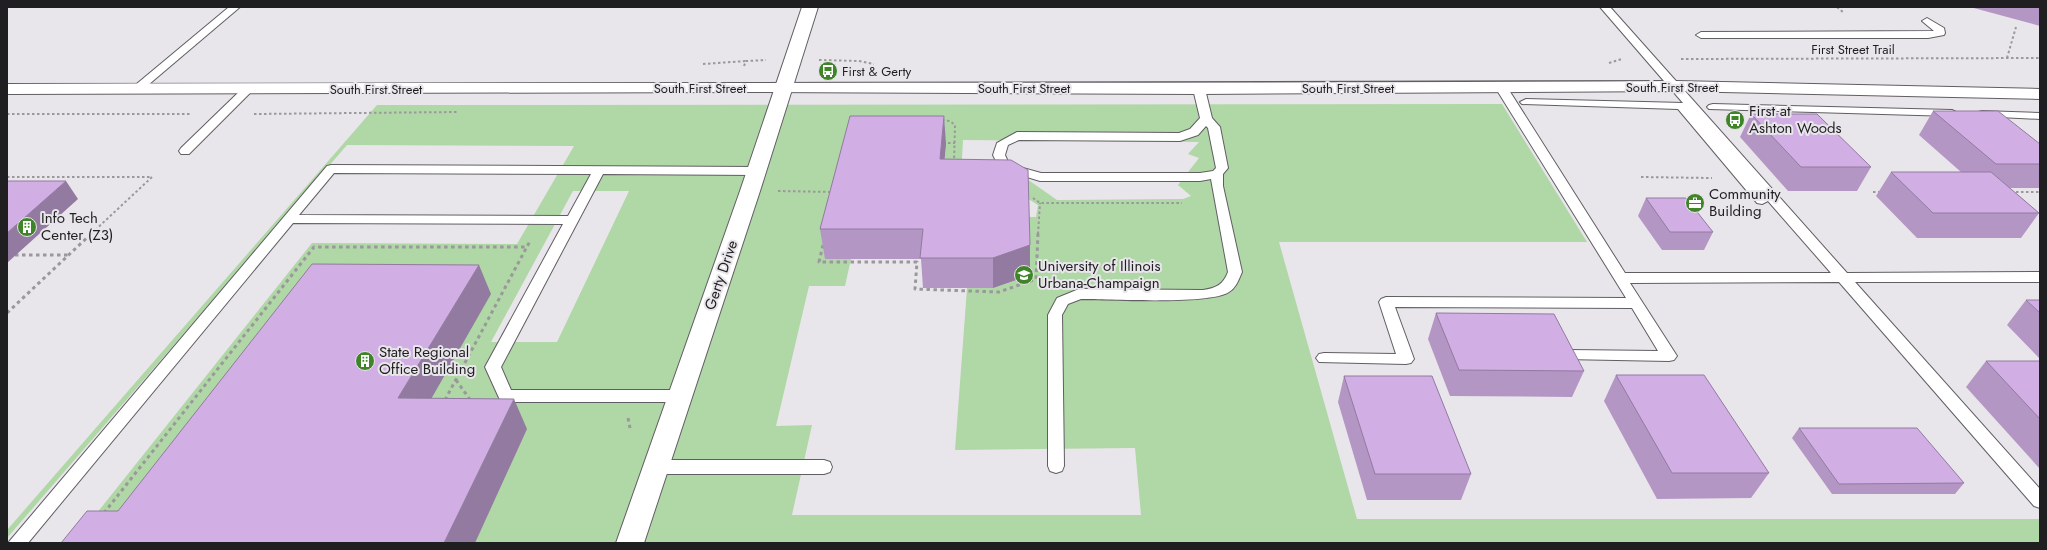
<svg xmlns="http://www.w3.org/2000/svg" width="2047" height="550" font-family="Jost,sans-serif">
  <rect width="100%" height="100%" fill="#e9e6eb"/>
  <path fill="#b0d7a6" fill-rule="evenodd" d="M1502,104L1587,242H1279L1357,519H2040V543H73L312,243L517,244L574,146L347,145L7,538V530L377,105ZM963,140L1199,142L1188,154L1199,158L1178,185L1191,196L1183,199L1057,200L1024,177H961ZM946,144L942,188H1011L1038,205L1036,217H1029L1030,275L993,288H967L955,450L1135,448L1141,515H792L812,425L776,426L809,286H845L851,259L825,258ZM573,191H629L557,342H491Z"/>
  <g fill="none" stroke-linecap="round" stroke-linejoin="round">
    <g stroke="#615e63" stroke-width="2">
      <g id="service">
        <polygon points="229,7 240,7 141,91 133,91 131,89 133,87"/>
        <polygon points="1600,7 1610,7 1847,273 2040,272 2040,282 1855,282 2040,489 2040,508 2034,506 1839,282 1630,283 1677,356 1674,360 1669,361 1564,359 1561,355 1564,351 1569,350 1658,351 1632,308 1395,307 1414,359 1411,363 1406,364 1319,362 1316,358 1319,354 1324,353 1396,354 1379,302 1381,299 1386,297 1626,298 1495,87 1501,84 1507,87 1625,273 1831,273 1768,201 1762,204 1757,203 1678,109 1522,104 1520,102 1526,99 1683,103"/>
        <polygon points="1927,18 1944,28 1945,33 1944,35 1928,38 1701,38 1696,35 1701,32 1934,31 1922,21"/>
        <path d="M1199,86L1205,89L1212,118L1220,127L1228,168L1223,174V186L1242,272C1239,279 1236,288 1229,292C1210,305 1109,299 1081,299L1068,304L1062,315L1064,466L1062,471L1056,473L1050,471L1048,466V315L1057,298L1079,289L1203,290C1216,288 1223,285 1228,272L1211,179L1200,181H1040L1000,169L993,155L997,143L1017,132L1179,133L1190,129L1200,118L1193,89ZM1206,126L1208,128L1216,168L1213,171L1200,173H1041L1009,164L1005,155L1008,145L1019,140L1180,141L1198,135Z"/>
        <polygon points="247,87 253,90 189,154 181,154 179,151 181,148 243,88"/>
        <polygon points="1713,104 1952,110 1958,113 1952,116 1709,109 1707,107 1709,105"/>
        <polygon points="1982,111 2040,113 2040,119 1978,116 1976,114 1978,112"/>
        <path d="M331,165L757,167L763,171L757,175L603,174L501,367L511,390H680L686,392L688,396L686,400L680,402H506L500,400L485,367L563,224L293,223L28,543H8L327,166ZM334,173L591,174L568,216L299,215Z"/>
        <polygon points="655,460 824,460 830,462 832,467 830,472 824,474 655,474 649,472 647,467 649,462"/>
      </g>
    </g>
    <g stroke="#615e63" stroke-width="2">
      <polygon id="minor" points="802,7 818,7 760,191 644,543 616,543 740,191"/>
    </g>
    <g stroke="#615e63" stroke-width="2">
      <path id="tertiary" d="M1676,81L2040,89V99L1676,91L1199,94L738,92L7,94V84C563,82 1120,84 1676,81Z"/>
    </g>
    <g stroke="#9a989b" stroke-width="2" stroke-dasharray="2.5 2.5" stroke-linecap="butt">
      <polyline points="1837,7 1844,13"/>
      <polyline points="2007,58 2016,27"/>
      <polyline points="1681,59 2040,58"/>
      <polyline points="819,60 859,61 874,64"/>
      <polyline points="1609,63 1622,59"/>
      <polyline points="703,64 746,61"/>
      <polyline points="744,66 746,61 766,60"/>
      <polyline points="7,114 191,114"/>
      <polyline points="254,114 457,112"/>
      <polyline points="942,120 950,121 955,125 954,162"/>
      <polyline points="943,143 955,143"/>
      <polyline points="7,177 152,177 91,234"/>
      <polyline points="1641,177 1712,178"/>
      <polyline points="778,191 833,192"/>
      <polyline points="1873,192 1882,192"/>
      <polyline points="2011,192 2040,192"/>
      <polyline points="1033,198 1040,203 1182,203"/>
      <polyline points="1038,234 1040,203"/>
    </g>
    <g stroke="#9a989b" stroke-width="3" stroke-dasharray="3.5 3.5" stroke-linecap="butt">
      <polyline points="823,245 819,262 917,262 915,289 999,292 1036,279 1038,233"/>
      <polyline points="15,255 69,255"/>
      <polyline points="7,313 92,233"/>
      <polyline points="456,380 471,401"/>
      <polyline points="445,400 530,241"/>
      <polyline points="628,418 630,428"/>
      <polyline points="104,513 314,247 527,247"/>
    </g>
    <use href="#service" fill="#fff" fill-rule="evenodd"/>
    <use href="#minor" fill="#fff" fill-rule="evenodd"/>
    <use href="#tertiary" fill="#fff" fill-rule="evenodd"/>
  </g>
  <g fill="#b496c4">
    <polygon points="1970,7 2040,7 2040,26"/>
    <polygon points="1933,111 2040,144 2040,188 2010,188 2039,213 2021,238 1917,238 1876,196 1891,172 1961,172 1919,135"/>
    <polygon points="1751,114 1871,167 1857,191 1788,191 1740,137"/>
    <polygon points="946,144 944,159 1030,245 1030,275 993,288 923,288 921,259 825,259 820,229"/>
    <polygon points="1646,198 1713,232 1704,250 1662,250 1638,216"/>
    <polygon points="2026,300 2040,300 2040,359 2007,325"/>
    <polygon points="1436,313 1584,371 1572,397 1450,396 1428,339"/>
    <polygon points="1986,361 2040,361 2040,469 1966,387"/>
    <polygon points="1616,375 1769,473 1751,498 1657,499 1604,401"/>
    <polygon points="1344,376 1471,474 1461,500 1367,500 1338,402"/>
    <polygon points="1799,428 1964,483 1955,494 1832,494 1792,438"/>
  </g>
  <g fill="#927aa0">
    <polygon points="944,116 946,144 942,188 940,159"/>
    <polygon points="66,181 78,199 7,263 7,233"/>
    <polygon points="1030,245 1030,275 993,288 993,258"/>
    <polygon points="479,265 491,294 414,429 398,398"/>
    <polygon points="514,399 527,429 475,543 444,543"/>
  </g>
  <g fill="#d1aee4" stroke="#927aa0">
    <polygon points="1933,111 1998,111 2040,144 2040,164 1996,164"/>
    <polygon points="1751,114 1817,114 1871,167 1801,167"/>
    <polygon points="850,116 944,116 940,159 1011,160 1028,170 1030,245 993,258 920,258 923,229 820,229"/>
    <polygon points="1891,172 1991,172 2039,213 1933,213"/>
    <polygon points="7,181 66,181 7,233"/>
    <polygon points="1646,198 1686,198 1713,232 1670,232"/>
    <polygon points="312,264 479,265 398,398 514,399 444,543 61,543 87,511 118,511"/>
    <polygon points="2026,300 2040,300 2040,313"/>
    <polygon points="1436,313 1554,314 1584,371 1459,370"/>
    <polygon points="1986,361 2040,361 2040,419"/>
    <polygon points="1616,375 1704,375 1769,473 1672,473"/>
    <polygon points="1344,376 1432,376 1471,474 1375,474"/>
    <polygon points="1799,428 1917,428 1964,483 1839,484"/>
  </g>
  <defs>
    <g id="bus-disc" transform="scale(1)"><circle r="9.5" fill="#3f8428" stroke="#e9e6eb"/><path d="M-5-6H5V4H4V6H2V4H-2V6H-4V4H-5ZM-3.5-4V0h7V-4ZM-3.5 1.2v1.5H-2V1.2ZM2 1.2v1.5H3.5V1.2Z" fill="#fff"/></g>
    <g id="office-disc" transform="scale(1)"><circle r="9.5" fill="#3f8428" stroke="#e9e6eb"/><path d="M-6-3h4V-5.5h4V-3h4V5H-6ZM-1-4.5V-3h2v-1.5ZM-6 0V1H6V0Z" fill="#fff"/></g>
    <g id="building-disc" transform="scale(1)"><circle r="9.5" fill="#3f8428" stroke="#e9e6eb"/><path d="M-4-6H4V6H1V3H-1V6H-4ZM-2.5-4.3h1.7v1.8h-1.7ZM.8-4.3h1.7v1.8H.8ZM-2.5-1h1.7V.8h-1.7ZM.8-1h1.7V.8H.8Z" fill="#fff"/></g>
    <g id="university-disc" transform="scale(1)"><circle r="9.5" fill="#3f8428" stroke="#e9e6eb"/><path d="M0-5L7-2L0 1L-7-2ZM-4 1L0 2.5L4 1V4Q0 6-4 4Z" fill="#fff"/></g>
  </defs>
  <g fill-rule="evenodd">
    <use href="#bus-disc" x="828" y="71"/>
    <use href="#bus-disc" x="1735" y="120"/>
    <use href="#office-disc" x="1695" y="203"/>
    <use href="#building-disc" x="27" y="227"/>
    <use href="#university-disc" x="1024" y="275"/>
    <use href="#building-disc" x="365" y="361"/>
  </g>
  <g text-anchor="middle" stroke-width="4" stroke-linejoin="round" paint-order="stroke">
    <g font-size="13" fill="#1f1e20" stroke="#e9e6eb">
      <text x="1853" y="54">First Street Trail</text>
      <text x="1672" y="92">South First Street</text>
      <text x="700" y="93">South First Street</text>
      <text x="1024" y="93">South First Street</text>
      <text x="1348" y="93">South First Street</text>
      <text x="376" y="94">South First Street</text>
    </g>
    <g font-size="13" fill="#1f1e20" stroke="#e9e6eb" text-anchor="start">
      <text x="842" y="76">First &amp; Gerty</text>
    </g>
    <g font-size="15" fill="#1f1e20" stroke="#e9e6eb" text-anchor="start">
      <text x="1749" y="116">First at<tspan x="1749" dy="17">Ashton Woods</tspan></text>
      <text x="1709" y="199">Community<tspan x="1709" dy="17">Building</tspan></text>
      <text x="41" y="223">Info Tech<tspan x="41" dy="17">Center (Z3)</tspan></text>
      <text x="1038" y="271">University of Illinois<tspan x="1038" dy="17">Urbana-Champaign</tspan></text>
      <text x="379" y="357">State Regional<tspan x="379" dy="17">Office Building</tspan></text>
    </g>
    <g font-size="15" fill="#1f1e20" stroke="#e9e6eb">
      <text transform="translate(721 275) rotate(-71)" y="5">Gerty Drive</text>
    </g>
  </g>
  <rect width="2047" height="550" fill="none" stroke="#1f1e20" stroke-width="16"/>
</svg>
